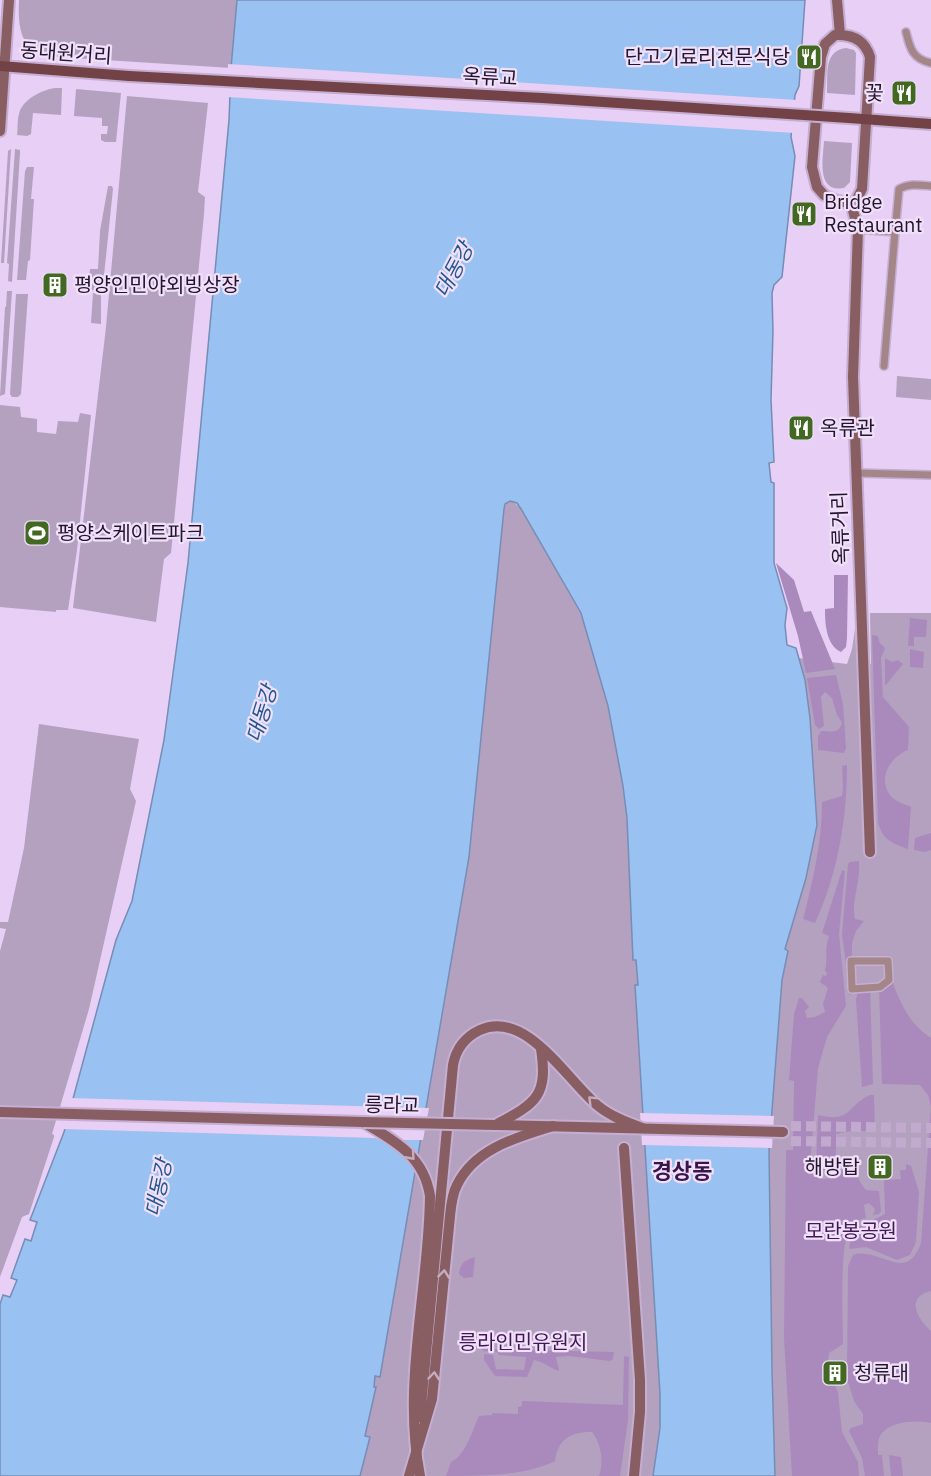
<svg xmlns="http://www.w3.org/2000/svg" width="931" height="1476" font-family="'IBM Plex Sans','Noto Sans KR',sans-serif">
  <rect width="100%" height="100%" fill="#e8cff6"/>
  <g fill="#b4a1bf">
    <path d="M19,0H237L231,68L42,56C19,45 18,24 19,0Z"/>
    <path d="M846,48L854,50L856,53L855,95L827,93C828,75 823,51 846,48Z"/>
    <path d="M55,88H62L61,115L33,113L31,134L27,136L17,135C18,129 17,121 19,114C22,100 41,90 55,88Z"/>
    <polygon points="76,89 121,93 116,142 105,142 101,140 101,134 107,134 108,126 102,126 102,118 74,116"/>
    <polygon points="127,96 208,103 198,192 205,197 204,214 171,553 164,559 156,622 73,608 106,327"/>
    <path d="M824,141L852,143L850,182L844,188C816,193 823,159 824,141Z"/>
    <polygon points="11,149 4,263 1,263 8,151"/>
    <polygon points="15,149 20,150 20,153 12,282 8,281 9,264 7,263"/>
    <polygon points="27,167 34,167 31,199 34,199 30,260 28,261 26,280 17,280 25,171"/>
    <polygon points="108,186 112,186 113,189 103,285 102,291 88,290 90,269 98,269 100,231"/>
    <polygon points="7,291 12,291 5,394 0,396 5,307 6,307"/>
    <polygon points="93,293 101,294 101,324 91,323"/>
    <polygon points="16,294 28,294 21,394 18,397 12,397 10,394"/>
    <polygon points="897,376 931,379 931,400 896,397"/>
    <polygon points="0,405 20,407 21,417 37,419 37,432 56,434 58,421 78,422 80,413 91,415 77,550 68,610 56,610 56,612 0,607"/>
    <polygon points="513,501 521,509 581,613 608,706 623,786 627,818 633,959 636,959 638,985 635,986 660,1394 660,1428 653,1476 360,1476 369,1437 365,1436 375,1376 380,1376 469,857 504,508 507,502"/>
    <polygon points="870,613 931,613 931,1476 775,1476 772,1371 769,1150 782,980 788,952 785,949 806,878 817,825 810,718 805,680 799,658 847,664 852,649 855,629 857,665 871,664"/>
    <polygon points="39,724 139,739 130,789 136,801 89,1009 52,1134 54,1135 54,1137 29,1214 22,1217 0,1277 0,951 6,929 0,928 0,922 8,922 24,848"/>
  </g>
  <g fill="#aa8abc">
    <polygon points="776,563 794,580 804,612 811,611 835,669 806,673 798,636"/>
    <path d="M834,575H848L847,638L846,647L841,652C826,645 825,623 825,609L834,608Z"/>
    <polygon points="910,618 927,620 926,637 914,637 914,646 908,646"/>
    <path d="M872,635L878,636L879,642L885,648L881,658L883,697L909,727L908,750C889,757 875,782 894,799C899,803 905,804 911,807L908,849C892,843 882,840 878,822Z"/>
    <polygon points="910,649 924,652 923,668 910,667"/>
    <polygon points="885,658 892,662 898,660 903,664 885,686"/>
    <path d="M836,675L843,704L846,748L844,753L818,750V736L821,731C831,731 838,735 842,723L837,715L832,698L825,692L821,697L824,726L819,729L815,725L807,678Z"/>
    <path d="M847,765C847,818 838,874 815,923L803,919C813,880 822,842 822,802L842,796L843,788L842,766Z"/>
    <polygon points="931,833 931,850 925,852 914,850 915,838"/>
    <path d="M859,861C861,881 851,902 855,919L864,921L856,931L852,943V992L850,996L842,934L848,864L850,862Z"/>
    <path d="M842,870L845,871L839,934L846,1006L827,1037L818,1068L810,1166L812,1174C831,1190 840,1163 852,1171C857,1174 861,1185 866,1190L879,1191L881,1211L879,1214L873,1215L875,1209L869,1203L864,1205L866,1218C860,1219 854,1222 850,1227C839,1246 843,1320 843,1344L829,1353L825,1385L835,1386L838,1392L842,1432L858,1462L859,1476H792L784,1338L786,1150H793L794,1081L789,1080L794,1014L799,998H802L809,1007L805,1011L807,1018L815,1017L825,1012L823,1004L828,988L820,982L823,975L826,976L827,973L825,971C828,959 824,949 829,936L822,933Z"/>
    <path d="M891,977C899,1001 909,1024 931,1038V1291C905,1297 917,1319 931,1331V1423C917,1420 894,1421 883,1432C877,1437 878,1448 878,1455H882L884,1476H865L862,1458L849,1431L851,1428L863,1424V1414L854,1401L847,1379L848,1266L853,1255C879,1246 906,1285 921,1243L931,1107L928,1095L920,1085L882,1084L879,987Z"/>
    <polygon points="870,988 873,1084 862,1087 856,1000 858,990"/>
    <path d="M870,1095H874L875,1131C862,1132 848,1130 836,1134V1168L819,1171L816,1165L818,1115C852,1123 846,1106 870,1095Z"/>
    <polygon points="906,1164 911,1166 919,1192 916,1242 910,1255 897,1260 866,1247 849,1249 851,1234 853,1230 885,1214 884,1180 901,1179 900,1170 906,1170"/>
    <path d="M475,1257L473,1277L464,1278L459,1274C460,1263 465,1260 475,1257Z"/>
    <path d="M482,1349L614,1352L613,1359L610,1361L569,1356L556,1357L559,1371C550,1368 544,1362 534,1360L527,1377L495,1376L484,1360V1354L493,1355L496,1369L524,1370L526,1357L499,1355L497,1352L483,1351Z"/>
    <path d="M624,1356L629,1357L628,1420L620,1476H599C604,1462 601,1443 592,1432C570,1432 558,1439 555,1461C525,1476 482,1476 446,1476L451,1462C466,1455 472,1431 479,1416L492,1415V1413L518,1414V1407L522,1406V1401L623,1405Z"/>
    <polygon points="889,1455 901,1457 903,1476 891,1476"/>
  </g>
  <polygon fill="#99c1f1" stroke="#768db6" stroke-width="1.5" points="237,0 805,0 799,86 795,95 791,137 795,156 782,277 774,285 772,293 773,331 771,400 774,462 769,463 771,482 774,483 774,563 787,608 785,625 787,645 796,648 805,680 810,718 817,825 806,878 785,949 788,951 782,980 769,1150 772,1371 775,1476 653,1476 660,1428 660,1394 635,985 638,985 636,960 633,960 627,818 623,786 608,706 581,613 521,509 517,503 510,501 505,504 504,509 469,857 380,1377 375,1376 374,1387 376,1387 365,1436 370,1437 360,1476 0,1476 0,1304 3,1295 10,1297 17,1280 11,1278 25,1239 31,1241 37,1222 30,1220 64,1132 116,940 132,901 164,740 188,563 229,120 231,68"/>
  <g fill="#e8cff6">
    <polygon points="228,64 797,100 795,133 227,97"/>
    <polygon points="70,1098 429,1108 423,1140 402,1140 420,1159 412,1164 397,1150 387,1143 375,1138 61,1129"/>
    <polygon points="640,1113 774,1116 772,1148 642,1145"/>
  </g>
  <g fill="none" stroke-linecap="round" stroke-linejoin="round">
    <g stroke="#c1aace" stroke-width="10" stroke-dasharray="10 5" stroke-linecap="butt">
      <polyline points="791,1126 931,1128"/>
      <polyline points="791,1141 931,1143"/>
    </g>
    <g stroke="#c5aed2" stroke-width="10">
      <g id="street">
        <path d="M906,32C910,49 913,59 931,63"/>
        <path d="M858,229L895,232L899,189C909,183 920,185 931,186"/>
        <polyline points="884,366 895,232"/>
        <polyline points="856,473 931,475"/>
        <polygon points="851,961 888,961 889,980 880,987 852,989"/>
      </g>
    </g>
    <g stroke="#c5aed2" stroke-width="14">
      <g id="secondary">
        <polyline points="837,0 840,35"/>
        <path d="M835,35C852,34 865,40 870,57L862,189L856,201L851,203L837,201L824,195L817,187L812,167L821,57L825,44Z"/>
        <polyline points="0,131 9,0"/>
        <polyline points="851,203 858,229 853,377 870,852"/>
        <path d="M0,1112L363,1122C395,1141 424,1156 430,1196C429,1289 402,1383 420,1476"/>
        <path d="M497,1124C537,1103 548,1095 541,1049"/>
        <polyline points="495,1125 783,1132"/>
        <polyline points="624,1148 640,1380 640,1412 634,1476"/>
        <path d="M420,1417L453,1065C456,1049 465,1037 480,1030C526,1009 567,1080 597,1105C610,1116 626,1122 642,1128"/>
        <path d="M409,1476L432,1399L450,1216C451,1206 452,1194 457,1185C475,1148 518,1137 553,1126"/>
      </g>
    </g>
    <g stroke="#c5aed2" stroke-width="14">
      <g id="primary">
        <polyline points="0,66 129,76"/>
        <polyline points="849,118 931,124"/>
      </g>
    </g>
    <use href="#street" stroke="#a48689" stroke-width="7"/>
    <use href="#secondary" stroke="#885e62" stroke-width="10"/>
    <use href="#primary" stroke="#734247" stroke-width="10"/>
    <g stroke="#c5aed2" stroke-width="14" stroke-linecap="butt">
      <polyline id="secondary-bridge" points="363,1122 495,1125"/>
    </g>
    <g stroke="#c5aed2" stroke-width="14" stroke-linecap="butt">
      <polyline id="primary-bridge" points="129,76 542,98 849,118"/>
    </g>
    <use href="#secondary-bridge" stroke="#885e62" stroke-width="10"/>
    <use href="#primary-bridge" stroke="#734247" stroke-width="10"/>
  </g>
  <defs><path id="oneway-chevron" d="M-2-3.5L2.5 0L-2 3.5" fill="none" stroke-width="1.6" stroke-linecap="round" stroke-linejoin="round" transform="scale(1.5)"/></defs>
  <g stroke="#c6acbd">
    <use href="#oneway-chevron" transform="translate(592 1100) rotate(-136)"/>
    <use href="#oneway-chevron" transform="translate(411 1156) rotate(48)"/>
    <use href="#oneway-chevron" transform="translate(444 1274) rotate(-84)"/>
    <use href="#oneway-chevron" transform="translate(434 1376) rotate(-85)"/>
  </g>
  <defs>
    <g id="restaurant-square" transform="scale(1.35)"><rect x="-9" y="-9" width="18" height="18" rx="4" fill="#426822" stroke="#f0e0fa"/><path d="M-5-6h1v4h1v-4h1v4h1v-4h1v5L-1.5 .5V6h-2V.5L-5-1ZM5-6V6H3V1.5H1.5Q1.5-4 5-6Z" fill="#fff"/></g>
    <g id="building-square" transform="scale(1.35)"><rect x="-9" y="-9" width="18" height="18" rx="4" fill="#426822" stroke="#f0e0fa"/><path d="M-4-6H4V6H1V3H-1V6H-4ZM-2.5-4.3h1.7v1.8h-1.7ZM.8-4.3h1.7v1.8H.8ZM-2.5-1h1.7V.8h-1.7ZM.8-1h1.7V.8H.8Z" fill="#fff"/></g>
    <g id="stadium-square" transform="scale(1.35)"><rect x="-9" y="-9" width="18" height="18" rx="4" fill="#426822" stroke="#f0e0fa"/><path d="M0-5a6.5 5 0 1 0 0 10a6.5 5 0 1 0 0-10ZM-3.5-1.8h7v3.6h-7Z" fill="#fff"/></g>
  </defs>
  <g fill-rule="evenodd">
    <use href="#restaurant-square" x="809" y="57"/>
    <use href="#restaurant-square" x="904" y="93"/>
    <use href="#restaurant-square" x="804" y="214"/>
    <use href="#building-square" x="55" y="285"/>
    <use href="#restaurant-square" x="801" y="428"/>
    <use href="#stadium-square" x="37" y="533"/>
    <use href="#building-square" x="880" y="1167"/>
    <use href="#building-square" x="835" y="1373"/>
  </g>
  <g text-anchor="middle" stroke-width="4.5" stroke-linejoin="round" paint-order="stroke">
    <g font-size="20" fill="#24152d" stroke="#f0e0fa">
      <text transform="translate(66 53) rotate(4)" y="7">동대원거리</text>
      <text transform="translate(490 77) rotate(3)" y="7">옥류교</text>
      <text transform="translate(840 528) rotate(-92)" y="7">옥류거리</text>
      <text transform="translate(392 1105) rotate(1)" y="7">릉라교</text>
    </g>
    <g font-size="20" fill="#24152d" stroke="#f0e0fa" text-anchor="start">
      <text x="790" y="64" text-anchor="end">단고기료리전문식당</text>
      <text x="884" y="100" text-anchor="end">꽃</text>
      <text x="824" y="209">Bridge<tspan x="824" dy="23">Restaurant</tspan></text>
      <text x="74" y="292">평양인민야외빙상장</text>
      <text x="820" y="435">옥류관</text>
      <text x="57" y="540">평양스케이트파크</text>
      <text x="860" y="1174" text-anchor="end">해방탑</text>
      <text x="854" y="1380">청류대</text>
    </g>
    <g font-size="20" fill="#411754" stroke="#f0e0fa">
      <text x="851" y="1238">모란봉공원</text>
      <text x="523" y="1349">릉라인민유원지</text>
    </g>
    <g font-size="21" font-style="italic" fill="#245892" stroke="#f0e0fa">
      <text transform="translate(454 270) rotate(-62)" y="7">대동강</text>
      <text transform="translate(262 714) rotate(-73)" y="7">대동강</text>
      <text transform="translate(159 1188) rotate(-78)" y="7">대동강</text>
    </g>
    <g font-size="22" font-weight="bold" fill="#3a154b" stroke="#f0e0fa">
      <text x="682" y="1179">경상동</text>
    </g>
  </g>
</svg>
